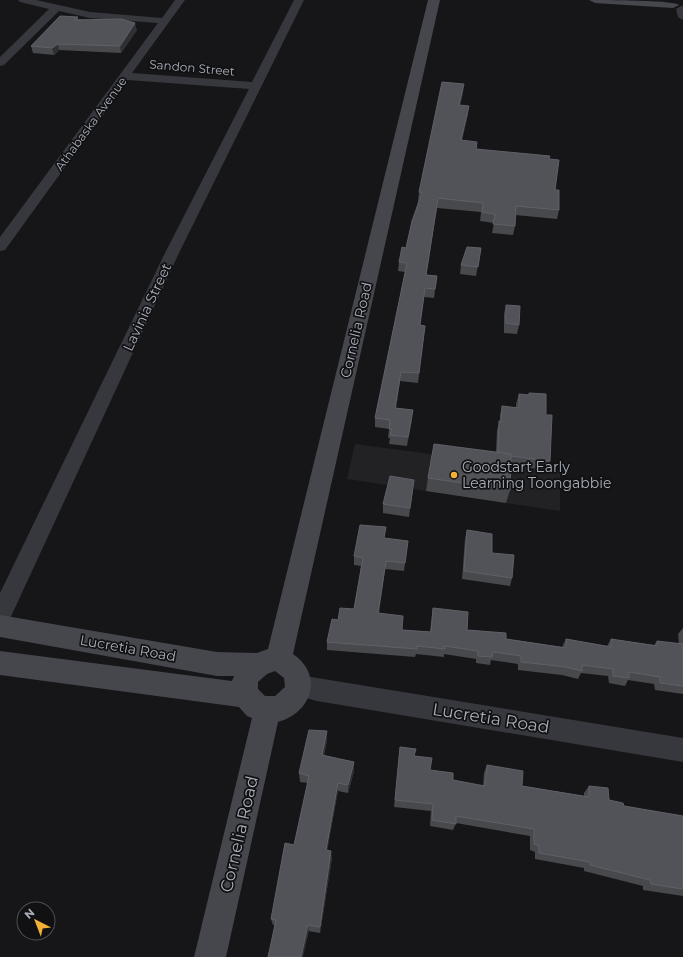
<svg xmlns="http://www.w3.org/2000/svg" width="683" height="957" font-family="Montserrat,sans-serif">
  <rect width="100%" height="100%" fill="#161618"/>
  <polygon fill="#222225" points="355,444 560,471 560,511 347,479"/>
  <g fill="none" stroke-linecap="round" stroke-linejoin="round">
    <g fill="#37383d" fill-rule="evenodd">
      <polygon points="18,0 36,0 90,12 162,18 175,0 185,0 132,73 252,82 294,0 304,0 179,253 8,623 0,626 0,593 165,253 249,89 128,80 5,250 0,251 0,237 158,23 90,18 59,11 4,65 0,66 0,57 49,9 20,2"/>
      <polygon points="681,6 683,6 683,20 678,17 676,9"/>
      <polygon points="299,675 683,738 683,762 317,701 291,694 288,686 291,678"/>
    </g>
    <g fill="#45474d" fill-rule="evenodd">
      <path d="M428,0H440L293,654C324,675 312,713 278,722L226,957H194L252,718L247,716L239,707L0,675V651L232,681L234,676H217L0,637V615L217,652L257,653L268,649ZM275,671L284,678L285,687L275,696H265L258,689V682L267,674Z"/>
      <path d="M589,0C603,0 673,0 679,5L673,8L595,3Z"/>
    </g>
  </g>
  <g fill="#47494d">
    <polygon points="78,17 78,19 137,30 121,53 59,50 54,55 33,53 31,46"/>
    <polygon points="463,93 460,105 468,114 462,140 476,149 549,159 559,210 557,219 515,215 515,226 513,235 492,233 494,223 480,221 481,212 437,208 426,275 437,276 434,298 424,297 420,325 425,326 418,383 400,381 396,408 412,419 407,446 389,444 390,438 388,438 389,429 375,427 375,418 405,272 398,271 399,262 406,248 418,202 418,201 419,192"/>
    <polygon points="481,248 476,276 460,274 461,265"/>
    <polygon points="506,305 519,325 517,334 504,333 504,314"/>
    <polygon points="519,394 546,415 550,461 548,470 511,465 510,490 506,503 426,491 428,478 496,452 497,430 500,421 500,415 502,406 516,408 516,404"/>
    <polygon points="413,489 409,517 383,513 383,504"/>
    <polygon points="467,530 492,553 512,578 510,586 462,579 465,539"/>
    <polygon points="408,541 404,571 385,569 379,613 402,630 430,632 433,608 467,630 506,639 562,647 566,639 607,646 611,639 654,645 657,641 679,644 678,634 683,628 683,694 655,690 654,684 628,680 625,686 609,683 608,676 581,673 578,679 562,675 518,670 518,664 491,660 490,665 476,663 476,659 444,654 444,657 416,654 415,657 327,650 327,642 338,620 354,609 361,566 354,565 354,556"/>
    <polygon points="327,740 324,756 354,762 354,771 348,793 338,791 327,850 332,858 320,933 273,925 271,919 294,845 308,783 300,782 299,773"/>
    <polygon points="400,747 414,756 430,770 453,780 483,786 484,773 487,765 522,786 584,796 584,793 589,786 609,800 624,806 683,816 683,896 643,890 643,886 584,871 584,868 535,859 535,852 530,850 530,836 456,823 453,830 430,826 431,811 394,807"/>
  </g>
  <g fill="#2f3033">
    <polygon points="135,23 137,30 121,53 120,46"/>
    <polygon points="58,44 59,50 54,55 52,48"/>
    <polygon points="464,84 463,93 458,114 459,105"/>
    <polygon points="469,106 468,114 460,149 461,140"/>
    <polygon points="438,198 437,208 425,284 426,275"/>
    <polygon points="437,276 436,285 434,298 435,289"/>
    <polygon points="401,372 400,381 395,417 395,408"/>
    <polygon points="413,410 412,419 407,446 408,437"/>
    <polygon points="414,480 413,489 409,517 410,508"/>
    <polygon points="386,561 385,569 378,621 378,613"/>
    <polygon points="327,731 327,740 322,764 322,755"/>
    <polygon points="354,762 354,771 348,793 348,785"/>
    <polygon points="338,783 338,791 326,857 326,850"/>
    <polygon points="331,851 332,858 320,933 320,927"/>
    <polygon points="308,925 309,931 303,957 301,957"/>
  </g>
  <g fill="#525359" stroke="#5f6168">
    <polygon points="60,16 78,17 75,20 121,19 135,23 120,46 58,44 52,48 31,46"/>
    <polygon points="442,82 464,84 459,105 469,106 461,140 477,142 476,149 550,156 549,159 559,160 555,190 559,190 559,210 516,206 515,226 493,224 495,214 482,212 483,203 438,198 426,275 437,276 435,289 425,288 420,325 425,326 419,373 401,372 395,408 413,410 408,437 390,435 392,429 389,429 390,420 375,418 407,263 399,262 402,247 406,248 412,221 422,193 419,192"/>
    <polygon points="467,247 481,248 478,267 461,265"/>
    <polygon points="506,305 520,306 519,325 506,323"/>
    <polygon points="529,393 546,394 546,415 552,415 550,461 511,456 511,454 498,452 499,421 501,421 502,406 519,408 519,394 529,395"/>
    <polygon points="434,444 511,454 510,490 428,478"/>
    <polygon points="390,476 414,480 410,508 383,504"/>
    <polygon points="360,525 386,527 384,538 408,541 405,563 386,561 378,613 403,616 402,630 431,632 433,608 468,612 467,630 506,633 506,639 566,648 566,639 611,647 611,639 657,646 657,641 683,644 683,686 660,683 660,677 629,672 629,678 613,676 613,669 582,665 582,671 566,667 521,662 521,656 493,652 492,657 478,656 478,651 445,646 445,649 417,646 417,649 327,642 332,619 338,620 340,608 354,609 363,558 354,556"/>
    <polygon points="467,530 492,534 492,553 514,555 512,578 464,571"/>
    <polygon points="309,730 327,731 322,755 354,762 348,785 338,783 326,850 331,851 320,927 308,925 301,957 268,957 276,920 271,919 285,843 294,845 309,776 299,773"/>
    <polygon points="400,747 416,749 414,756 432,758 430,770 453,773 453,780 485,786 487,765 523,771 522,786 589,797 589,786 608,788 609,800 623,803 624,806 683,816 683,889 651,884 650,880 590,865 590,862 539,853 539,846 534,844 534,829 456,816 456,824 432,820 433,804 395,800"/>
  </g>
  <circle fill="#f2b134" stroke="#111113" stroke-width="1.5" cx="454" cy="475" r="4"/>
  <g text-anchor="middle" stroke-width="3.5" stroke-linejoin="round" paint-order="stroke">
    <g font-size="12" fill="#a8adb8" stroke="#111113">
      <text transform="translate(192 68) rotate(5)" y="4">Sandon Street</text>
      <text transform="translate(91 124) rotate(-54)" y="4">Athabaska Avenue</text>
    </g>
    <g font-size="14" fill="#a8adb8" stroke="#111113">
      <text transform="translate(147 307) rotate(-65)" y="5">Lavinia Street</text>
      <text transform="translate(356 330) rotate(-77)" y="5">Cornelia Road</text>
      <text transform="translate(128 648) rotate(10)" y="5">Lucretia Road</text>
    </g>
    <g font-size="14" fill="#a8adb8" stroke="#111113" text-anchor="start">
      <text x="462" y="472">Goodstart Early<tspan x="462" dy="16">Learning Toongabbie</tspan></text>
    </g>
    <g font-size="17" fill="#a8adb8" stroke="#111113">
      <text transform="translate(491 718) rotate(9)" y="6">Lucretia Road</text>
      <text transform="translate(239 834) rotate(-77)" y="6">Cornelia Road</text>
    </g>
  </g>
  <g transform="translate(36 921) rotate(318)"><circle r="19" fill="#111113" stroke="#4d4f55"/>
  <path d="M0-3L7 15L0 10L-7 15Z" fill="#f2b134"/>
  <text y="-6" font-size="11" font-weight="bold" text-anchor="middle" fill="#a8adb8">N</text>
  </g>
</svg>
